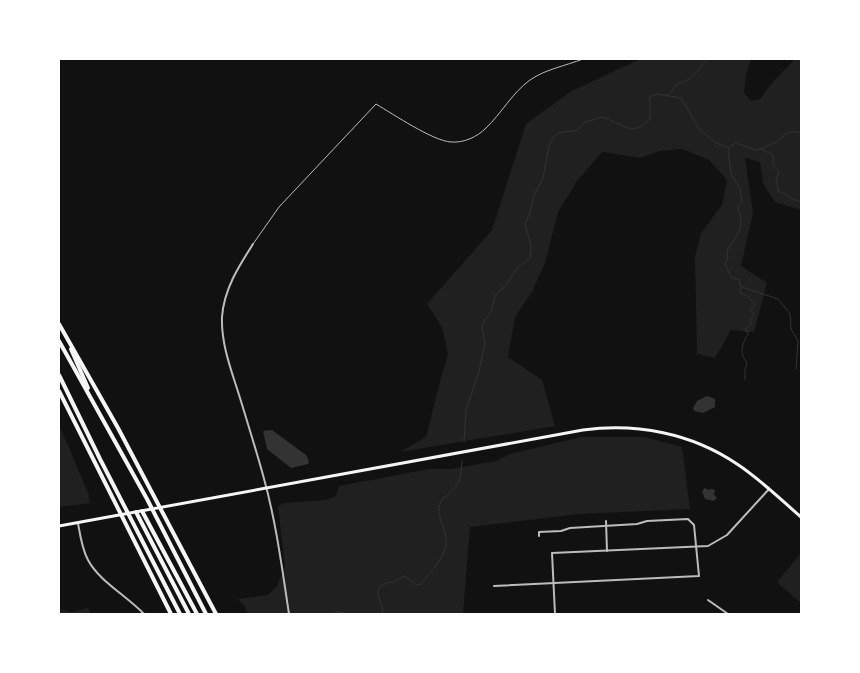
<svg xmlns="http://www.w3.org/2000/svg" width="860" height="673" font-family="'Exo 2',sans-serif">
  <rect width="100%" height="100%" fill="#111"/>
  <g fill="#202020">
    <polygon points="640,59 751,59 746,74 744,93 751,101 760,99 772,83 795,59 801,59 801,210 775,202 763,184 760,162 745,158 753,213 741,266 767,283 754,332 731,330 715,358 697,354 695,257 701,233 722,205 727,180 709,160 682,149 660,151 640,158 602,152 577,181 558,212 545,263 532,292 515,317 508,357 542,380 555,426 400,452 426,437 441,378 448,354 442,327 427,304 492,230 526,124 570,92"/>
    <polygon points="59,429 62,431 88,493 90,503 59,507"/>
    <polygon points="581,437 645,437 682,447 690,509 578,514 470,527 463,614 251,614 246,612 246,608 238,599 268,595 277,586 285,566 278,506 283,503 326,500 336,496 339,486 429,469 450,469 497,461 510,454"/>
    <polygon points="801,553 801,603 777,582"/>
    <polygon points="88,608 91,614 59,614 59,609 72,612"/>
  </g>
  <g fill="#333">
    <polygon points="707,396 715,399 715,407 703,413 694,411 693,408 697,401"/>
    <polygon points="272,430 306,455 309,461 308,464 291,468 267,449 263,431"/>
    <polygon points="705,488 708,490 712,489 715,490 714,495 717,498 714,501 705,499 702,491"/>
  </g>
  <g fill="none" stroke-linecap="round" stroke-linejoin="round">
    <g stroke="#333" stroke-width="1">
      <polyline points="665,96 670,93 676,85 688,80 696,73 707,59"/>
      <path d="M761,149L773,155V165L779,172L776,180L779,192C788,193 791,202 801,201"/>
      <polyline points="742,287 778,299 790,314 791,329 798,341 796,369"/>
      <path d="M745,380V370L747,363C738,352 743,342 749,332V331L746,332L745,329L752,324L750,320L754,314L750,311L755,304L746,295L740,293L741,287L739,280L731,277L725,264L728,257L727,253L728,249C732,242 741,232 741,223C741,217 739,212 738,207L742,203L740,189L731,174L728,149L735,143L757,150C762,148 771,145 776,142C785,135 789,129 801,133"/>
      <path d="M464,442L466,410L478,375L485,344L482,327L484,321L491,312L495,296L507,284L517,268L530,258L531,246L525,224L529,215L534,195L543,178L549,146L554,136L558,133L578,130L585,122L602,117C622,123 633,139 650,118V97L657,94L681,98L699,129L716,143L729,148"/>
      <polyline points="334,614 338,611 345,614"/>
      <path d="M382,614C385,604 375,598 379,588L386,583L394,582L404,576L408,578L416,585L421,584C432,570 451,553 445,533C443,524 436,514 440,504C442,497 449,495 453,490C461,483 461,472 462,461"/>
    </g>
    <path stroke="#bcbcbc" stroke-width="1" d="M253,244L279,207L376,104C393,114 433,141 451,142C464,143 477,137 486,128C501,114 512,93 530,80C546,69 565,66 583,59"/>
    <g stroke="#bcbcbc" stroke-width="2">
      <path d="M253,244C239,266 224,289 222,317C221,345 232,372 240,398C248,424 256,450 263,475C276,521 282,568 289,614"/>
      <polyline points="606,521 607,551"/>
      <path d="M78,523C80,535 82,549 88,560C99,581 127,596 144,614"/>
      <polyline points="494,586 699,576 694,525 688,519 647,521 637,524 570,528 561,531 539,532 539,536"/>
      <polyline points="708,600 728,614"/>
      <polyline points="555,614 552,553 708,546 727,535 769,489"/>
    </g>
    <path stroke="#f5f5f5" stroke-width="3" d="M59,526L583,430C637,423 691,433 737,464C760,479 780,499 801,517"/>
    <g stroke="#f5f5f5" stroke-width="4">
      <polyline points="59,324 118,428 216,614"/>
      <polyline points="59,341 147,499 206,614"/>
      <polyline points="71,349 88,388"/>
      <polyline points="59,375 100,459 180,614"/>
      <polyline points="59,391 171,614"/>
      <polyline points="142,511 197,614"/>
      <polyline points="136,512 189,614"/>
    </g>
  </g>
  <rect width="860" height="673" fill="none" stroke="#ffffff" stroke-width="120"/>
</svg>
